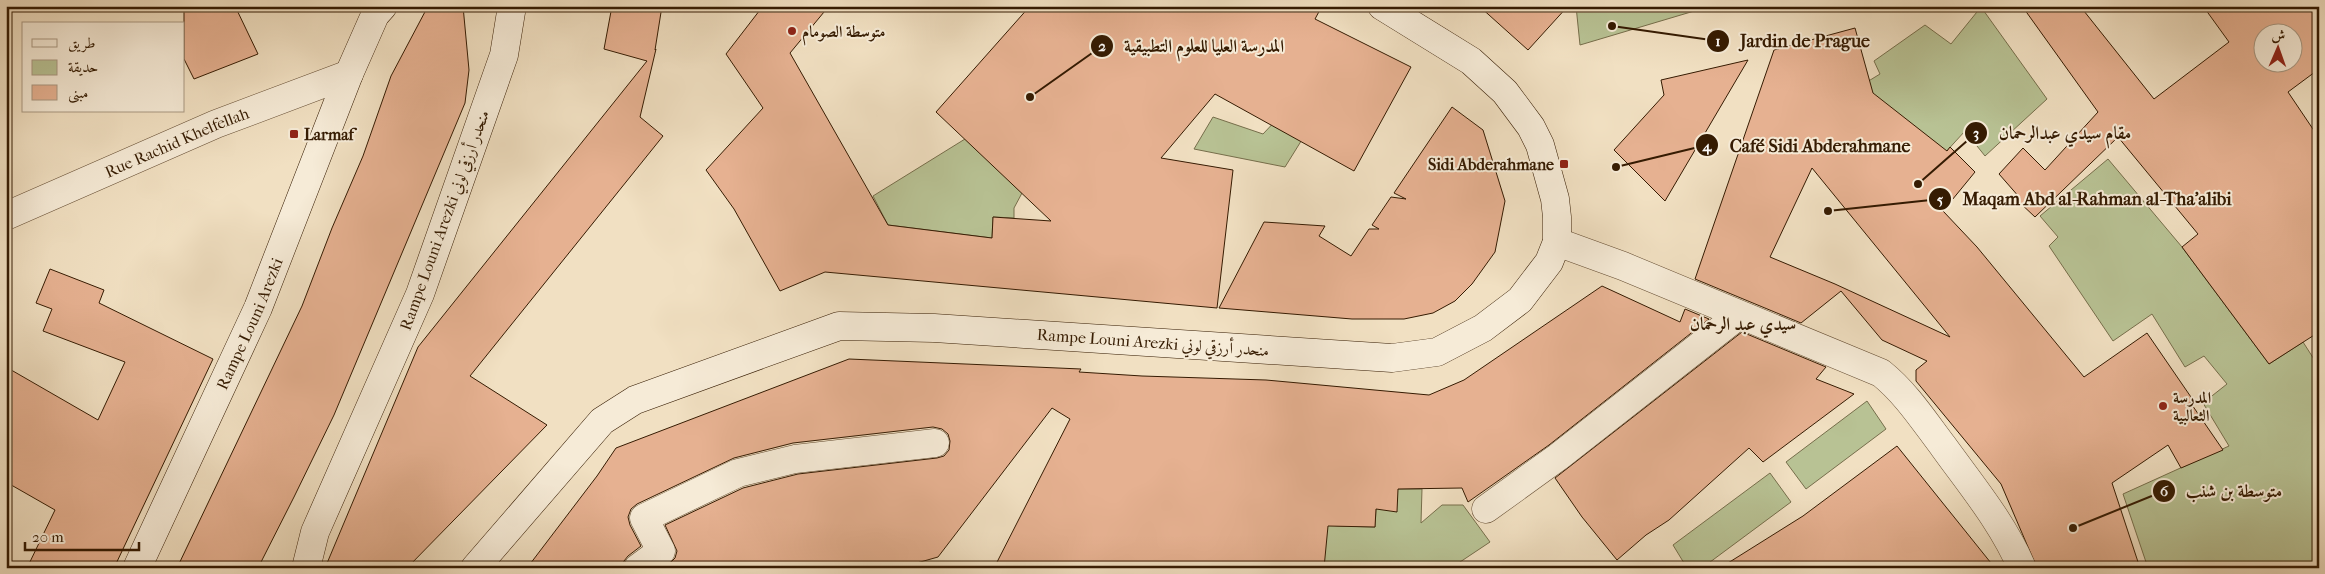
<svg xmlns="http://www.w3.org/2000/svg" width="2325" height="574" font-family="'IM FELL French Canon',Amiri,serif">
  <rect width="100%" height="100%" fill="#f1e0c2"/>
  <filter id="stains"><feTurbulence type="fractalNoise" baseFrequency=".004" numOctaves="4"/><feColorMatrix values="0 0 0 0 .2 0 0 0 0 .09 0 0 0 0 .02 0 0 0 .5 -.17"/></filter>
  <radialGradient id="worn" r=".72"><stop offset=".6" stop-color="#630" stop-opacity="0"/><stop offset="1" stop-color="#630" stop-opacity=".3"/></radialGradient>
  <g fill="#b8c294" stroke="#766e4b">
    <polygon points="1576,6 1711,6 1580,45"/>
    <polygon points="1981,7 2047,99 1985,156 1965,131 1933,166 1862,85 1880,74 1874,61 1925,25 1951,44"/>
    <polygon points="1280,116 1308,130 1285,167 1194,149 1213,117 1263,134"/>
    <polygon points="965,139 1022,193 1014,208 1014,218 993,217 992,238 888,225 873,196"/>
    <polygon points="2108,159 2182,247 2269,364 2303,342 2319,367 2319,568 2148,568 2123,494 2229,446 2203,403 2227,384 2204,356 2185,367 2152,314 2113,341 2049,246 2058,237 2040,216"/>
    <polygon points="1867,401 1886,429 1806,489 1786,462"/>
    <polygon points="1770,473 1791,502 1702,568 1687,568 1673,545"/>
    <polygon points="1398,489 1422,489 1421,523 1442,505 1463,505 1490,542 1451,568 1189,568 1195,507 1338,526 1375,527 1376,509"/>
  </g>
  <g fill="#e6b191" stroke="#351b02" fill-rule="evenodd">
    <polygon points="184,6 235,6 258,54 194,79 184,59"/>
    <polygon points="463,6 469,70 465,103 334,415 294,497 258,568 177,568 302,306 332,228 363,156 391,76 427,8"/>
    <polygon points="612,6 662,6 655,50 656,49 640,117 663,136 470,376 547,425 407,568 325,568 418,347 647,61 604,49"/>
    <polygon points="763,6 829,6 790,53 888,225 992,238 993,217 1051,221 936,112 1030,6 1322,6 1315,19 1411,67 1354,171 1215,94 1161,158 1233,170 1217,308 825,272 780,291 734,209 706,170 763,108 726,54"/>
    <polygon points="1479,6 1568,6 1528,50"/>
    <path d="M2022,6H2080L2154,99L2229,42L2203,6H2319V69L2288,92L2319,138V332L2269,364L2182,247L2198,234L2118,137L2035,217L2018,201L2020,198L1999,174L2023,148L2045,170L2098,112ZM2262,32H2292V62H2262Z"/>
    <path d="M1855,28L1873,93L1947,151L1950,147L1975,172L1943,211L1977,247L2084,377L2147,333L2193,400L2190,402L2223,450L2181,468L2168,445L2112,483L2140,568H2037L2001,484L1916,381V370L1927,361L1882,340L1841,291L1801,323L1695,279L1774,50ZM1812,168L1950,337L1835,284L1770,257Z"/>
    <polygon points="1748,60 1665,201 1614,150 1664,95 1661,80"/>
    <polygon points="1452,107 1483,130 1505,201 1495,252 1472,284 1455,301 1433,313 1404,319 1352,319 1219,308 1264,222 1325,226 1319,236 1351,256 1369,229 1379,229 1372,225 1391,197 1406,199 1394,193"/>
    <polygon points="50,269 104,290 99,303 213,359 114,568 27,568 55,510 6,482 6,367 98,420 125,362 43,331 52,309 36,303"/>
    <polygon points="1602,286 1680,322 1685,309 1709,319 1549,445 1468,502 1462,488 1398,489 1397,512 1376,509 1375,527 1328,526 1324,568 994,568 1070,419 1052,408 938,557 899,568 665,568 675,558 677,551 665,525 743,488 798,474 937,458 944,456 949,450 950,441 948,434 942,429 933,427 793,443 734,458 637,504 631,509 628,517 630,525 641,546 628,556 624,561 623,568 527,568 597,476 616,448 849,359 1081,369 1079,372 1142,376 1266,380 1429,395 1464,380"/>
    <polygon points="1742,332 1826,367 1816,379 1854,394 1763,462 1749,448 1669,520 1646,535 1617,560 1582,517 1555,478"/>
    <polygon points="1897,446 1995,568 1720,568 1803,516"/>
  </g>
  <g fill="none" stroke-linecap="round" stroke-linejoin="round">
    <g stroke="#644c32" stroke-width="29">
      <g id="street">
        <path id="s1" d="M6,216L216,124L349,74"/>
        <path d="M1557,242L1623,266L1881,373C1906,393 1924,421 1943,446C1971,485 2003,523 2022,568"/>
        <polyline points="1486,509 1558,457 1739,315"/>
        <polyline points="638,568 661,551 644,518 738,473 795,459 935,443"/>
      </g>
    </g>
    <g stroke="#351b02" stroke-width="29">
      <g id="secondary">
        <path id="s2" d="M137,568L258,308L349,74L375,15L383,6"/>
        <polyline points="306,568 315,532 420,294 504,55 512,6"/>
        <polyline points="475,568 602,421 635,400 839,326 934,328 1392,358 1437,352 1483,328 1520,300 1549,262 1557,242 1557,217 1555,199 1540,145 1531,127 1505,92 1471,61 1382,6"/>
      </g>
    </g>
    <use href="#street" stroke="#f6ebd7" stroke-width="28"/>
    <use href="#secondary" stroke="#f6ebd7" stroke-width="28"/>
  </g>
  <g fill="#8f2418" stroke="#f6ebd7" stroke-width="2">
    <circle cx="792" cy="31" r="5"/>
    <rect x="289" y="129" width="10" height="10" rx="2.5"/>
    <rect x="1559" y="159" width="10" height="10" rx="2.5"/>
    <circle cx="2163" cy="406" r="5"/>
  </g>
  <g text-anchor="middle" stroke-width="4" stroke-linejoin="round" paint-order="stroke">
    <g font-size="16" font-weight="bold" fill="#351b02" stroke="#f6ebd7" text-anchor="start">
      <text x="802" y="37">متوسطة الصومام</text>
      <text x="304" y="140">Larmaf</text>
      <text x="1554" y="170" text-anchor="end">Sidi Abderahmane</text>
      <text x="2173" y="403">المدرسة<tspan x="2173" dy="18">الثعالبية</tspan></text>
    </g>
    <g font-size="16" fill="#351b02" stroke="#f6ebd7">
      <text dy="6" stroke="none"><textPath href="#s1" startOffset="186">Rue Rachid Khelfellah</textPath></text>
      <text transform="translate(444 220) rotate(-70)" y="6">Rampe Louni Arezki منحدر أرزقي لوني</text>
      <text dy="6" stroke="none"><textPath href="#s2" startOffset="269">Rampe Louni Arezki</textPath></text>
      <text transform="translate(1153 342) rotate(4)" y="6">Rampe Louni Arezki منحدر أرزقي لوني</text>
    </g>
    <g font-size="18" font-weight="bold" fill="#351b02" stroke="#f6ebd7">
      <text x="1743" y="330">سيدي عبد الرحمان</text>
    </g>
  </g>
  <path fill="none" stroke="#351b02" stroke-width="2" d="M1612 26L1718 41M1030 97L1102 46M1918 184L1976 133M1616 167L1707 145M1828 211L1940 199M2073 528L2164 491"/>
  <g fill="#351b02" stroke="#f6ebd7" stroke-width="2">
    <circle cx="1612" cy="26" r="5"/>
    <circle cx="1030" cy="97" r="5"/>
    <circle cx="1918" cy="184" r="5"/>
    <circle cx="1616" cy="167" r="5"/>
    <circle cx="1828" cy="211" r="5"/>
    <circle cx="2073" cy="528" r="5"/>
    <circle cx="1718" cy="41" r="12"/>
    <circle cx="1102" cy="46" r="12"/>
    <circle cx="1976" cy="133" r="12"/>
    <circle cx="1707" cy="145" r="12"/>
    <circle cx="1940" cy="199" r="12"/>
    <circle cx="2164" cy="491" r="12"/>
  </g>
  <g font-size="15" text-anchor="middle" font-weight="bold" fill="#fff">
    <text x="1718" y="46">1</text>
    <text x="1102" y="51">2</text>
    <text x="1976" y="138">3</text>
    <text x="1707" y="151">4</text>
    <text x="1940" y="204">5</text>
    <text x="2164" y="496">6</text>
  </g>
  <g font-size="18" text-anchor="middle" font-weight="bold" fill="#351b02" stroke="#f6ebd7" stroke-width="4" stroke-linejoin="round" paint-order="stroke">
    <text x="1805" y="47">Jardin de Prague</text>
    <text x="1204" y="52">المدرسة العليا للعلوم التطبيقية</text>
    <text x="2065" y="139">مقام سيدي عبدالرحمان</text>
    <text x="1820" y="152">Café Sidi Abderahmane</text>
    <text x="2097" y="205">Maqam Abd al-Rahman al-Tha'alibi</text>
    <text x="2234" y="497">متوسطة بن شنب</text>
  </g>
  <rect width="2325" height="574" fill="none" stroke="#f1e0c2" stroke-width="25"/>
  <rect x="8" y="8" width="2310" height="559" fill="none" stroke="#351b02" stroke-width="2.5"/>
  <rect x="12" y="12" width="2300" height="549" fill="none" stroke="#351b02"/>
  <rect x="22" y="22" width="162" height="90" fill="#f6ebd7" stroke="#a99882"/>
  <rect x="32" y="39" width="25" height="8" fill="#f6ebd7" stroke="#a99882"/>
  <text x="68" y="48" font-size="15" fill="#351b02">طريق</text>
  <rect x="32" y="60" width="25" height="15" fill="#b8c294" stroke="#a99882"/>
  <text x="68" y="72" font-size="15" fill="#351b02">حديقة</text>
  <rect x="32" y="85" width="25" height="15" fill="#e6b191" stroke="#a99882"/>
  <text x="68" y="98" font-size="15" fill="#351b02">مبنى</text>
  <g transform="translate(2278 48) rotate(2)"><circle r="24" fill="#f6ebd7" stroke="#a99882"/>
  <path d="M0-4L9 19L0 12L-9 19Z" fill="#8f2418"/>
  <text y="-8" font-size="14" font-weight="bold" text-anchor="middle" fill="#351b02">ش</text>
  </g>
  <path d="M25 542v8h114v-8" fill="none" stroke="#351b02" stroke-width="2.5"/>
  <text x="32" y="542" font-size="15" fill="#351b02" stroke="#f6ebd7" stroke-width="4" paint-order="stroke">20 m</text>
  <rect width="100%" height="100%" filter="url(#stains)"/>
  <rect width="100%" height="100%" fill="url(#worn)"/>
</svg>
